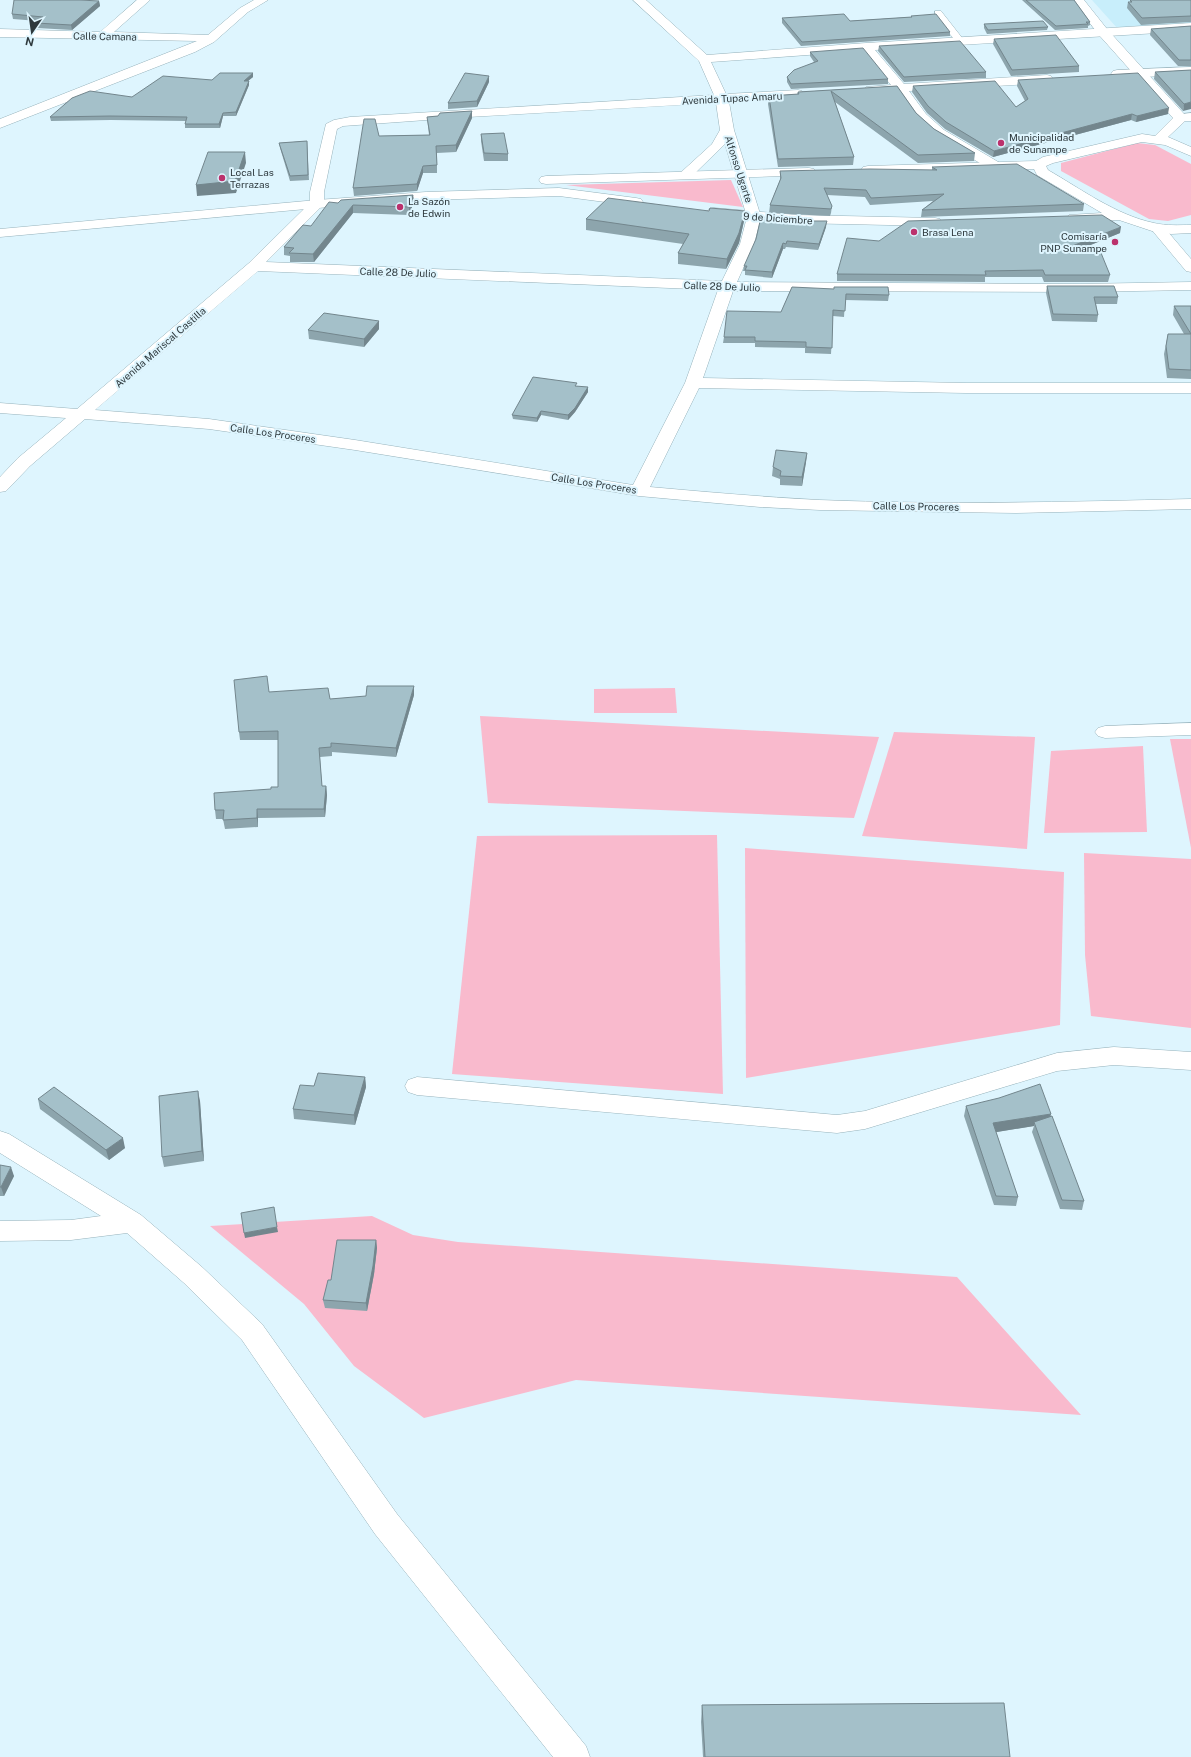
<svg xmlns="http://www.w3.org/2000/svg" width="1191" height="1757" font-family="'Public Sans',sans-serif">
  <rect width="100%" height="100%" fill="#def5fe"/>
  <polygon fill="#c8eefb" points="1092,0 1191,0 1191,25 1118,29"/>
  <g fill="#f9bacd">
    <polygon points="1137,143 1155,145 1191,164 1191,215 1168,221 1149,219 1061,171 1061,163"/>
    <polygon points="731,180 743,207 566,185"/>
    <polygon points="675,688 677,713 594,713 594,689"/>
    <polygon points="480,716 879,737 854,818 488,803"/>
    <polygon points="894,732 1035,737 1027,849 862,836"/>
    <polygon points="1170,739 1191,739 1191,848"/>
    <polygon points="1143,746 1147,832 1044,833 1051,751"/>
    <polygon points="717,835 723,1094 452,1074 477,836"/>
    <polygon points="745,848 1064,872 1060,1025 746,1078"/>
    <polygon points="1084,853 1191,859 1191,1028 1091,1016 1085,955"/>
    <polygon points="372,1216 413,1235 458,1242 957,1277 1081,1415 576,1380 424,1418 354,1366 304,1304 210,1226"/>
  </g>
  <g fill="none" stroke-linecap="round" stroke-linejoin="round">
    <g stroke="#96b2bb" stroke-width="1">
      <polygon id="lane" points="935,11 941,11 963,39 963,43 957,43 935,15"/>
    </g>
    <g stroke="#96b2bb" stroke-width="1">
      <g id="street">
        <polygon points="137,0 150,0 114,32 208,35 240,8 254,0 268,0 248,12 214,42 195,52 0,128 0,119 197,41 0,37 0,29 100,32"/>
        <path d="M633,0H646L707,55L866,43L1191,23V31L875,50L904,84L1047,75L1051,76L1053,79L1051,82L1047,83L909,91L926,114L944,130L1000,163L1002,166L1000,169H990L934,136L916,120L897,92L866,93L864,90L866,87L891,85L863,51L711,62L726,94L798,90L802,91L804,94L802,97L798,98L729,102L734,130L761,217L754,244L737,282L1080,284L1191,282V290L1080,292L733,291L703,378L966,383H1191V393H966L699,388L650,487C706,492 762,497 819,500C943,505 1067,502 1191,499V509L1016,513L820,510L760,507L639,496L355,450L209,429L85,419L30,466L6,491L0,492V477L18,458L66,418L0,413V403L77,409L249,263L310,203V192L326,124L334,120L350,117L714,95L699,61ZM716,103L720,130L712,144L678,175L680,178H690L725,144L747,217L740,244L722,281L266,262L324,204V192L337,129L343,126L468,117ZM258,271L718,290L685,383L633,485L355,440L209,419L95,410Z"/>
        <polygon points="1191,67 1191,75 1117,78 1113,77 1111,74 1113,71 1117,70"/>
        <polygon points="1191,113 1191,121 1175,121 1174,118 1175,115"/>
        <polygon points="1158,225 1163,226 1191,259 1191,272 1186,271 1151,229 1153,226"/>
        <polygon points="1191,723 1191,735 1105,738 1098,736 1095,732 1098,728 1105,726"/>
        <polygon points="1114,1047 1191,1052 1191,1070 1114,1065 1057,1071 865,1129 837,1133 417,1095 408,1092 405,1086 408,1080 417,1077 837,1115 865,1111 1057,1053"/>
        <polygon points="0,1131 9,1134 141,1215 202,1267 262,1324 397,1514 586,1746 590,1757 553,1757 375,1534 242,1340 184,1283 127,1233 71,1240 0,1241 0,1221 71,1220 101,1216 0,1153"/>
      </g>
    </g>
    <g stroke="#96b2bb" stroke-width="1">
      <g id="secondary">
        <path d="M1072,0H1084L1107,29L1185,115L1186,118L1185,121L1168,137L1191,147V156L1165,145L1142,142L1053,163L1046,166L1048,170C1081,189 1116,215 1154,223C1167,226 1179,225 1191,225V233L1171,234L1152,231L1119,220L1074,222L1069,221L1067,218L1069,215L1102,213L1037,175L1034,169L868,174L863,173L861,170L863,167L868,166L1036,161L1043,157L1142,134L1155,136L1173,118L1099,35Z"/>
        <polygon points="809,168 814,169 816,172 814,175 546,184 541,183 539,180 541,177 546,176"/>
        <polygon points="559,188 636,198 641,199 643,202 641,205 636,206 559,196 426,200 317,208 0,237 0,229 317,200 426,192"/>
        <polygon points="714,208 797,215 935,218 940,219 942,222 940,225 935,226 797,223 709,215 707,212 709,209"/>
      </g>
    </g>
    <use href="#lane" fill="#fff" fill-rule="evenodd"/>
    <use href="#street" fill="#fff" fill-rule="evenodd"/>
    <use href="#secondary" fill="#fff" fill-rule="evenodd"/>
  </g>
  <g fill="#8da5ad">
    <polygon points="1022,0 1074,0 1090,22 1090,25 1088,26 1088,28 1055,30"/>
    <polygon points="1130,0 1191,0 1191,22 1141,25 1127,8 1128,2 1130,2"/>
    <polygon points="99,1 100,6 72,30 37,28 36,23 38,21 13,19 12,14"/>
    <polygon points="911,16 950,32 950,36 801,46 782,23 782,18 850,21 911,17"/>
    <polygon points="984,24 1048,27 1047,30 987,34 984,28"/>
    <polygon points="1191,26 1191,66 1178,66 1150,35 1151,29"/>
    <polygon points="994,39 1079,66 1079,72 1011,76 993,44"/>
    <polygon points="879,46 986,72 986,78 904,82 878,51"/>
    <polygon points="810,52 888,79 888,84 791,89 787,82 787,77 814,62 810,56"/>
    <polygon points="1191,70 1183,111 1154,79 1155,72"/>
    <polygon points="253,73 253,77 248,81 249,81 249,85 236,116 223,116 220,128 185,128 185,124 186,121 111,120 51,121 50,117 212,80"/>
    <polygon points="1018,80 1168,114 1136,122 1131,120 993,157 945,129 927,113 912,92 913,86 1016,107 1025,101 1017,86"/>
    <polygon points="489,82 477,107 448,109 448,103"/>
    <polygon points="897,86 916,113 934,129 975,153 974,161 918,163 835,102 854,157 853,165 778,167 768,104 769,96 797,94 798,92"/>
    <polygon points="472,111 472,118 456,152 437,153 437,173 423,173 417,191 354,196 353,188 379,136 429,135 427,117 438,116"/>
    <polygon points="481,134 508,154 508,161 484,161 481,141"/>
    <polygon points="307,141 309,180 290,181 280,148 279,143"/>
    <polygon points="932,167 1084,204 1083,211 921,217 922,210 933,201 870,205 865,197 827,195 832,206 831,213 830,216 769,213 770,205 780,180 780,171 932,170"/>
    <polygon points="413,195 414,202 409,215 353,213 314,262 290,262 290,256 284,255 284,247 311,226 338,203"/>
    <polygon points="709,211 745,211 744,221 739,243 726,269 678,264 678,253 683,244 586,230 586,219"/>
    <polygon points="799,221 826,227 818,250 786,247 785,249 783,249 772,278 745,275 745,271 743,271 744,266"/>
    <polygon points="1120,233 1083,248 1110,275 1108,282 1044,282 1042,277 985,277 985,282 837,281 837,274 879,241"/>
    <polygon points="1047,286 1118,297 1117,304 1096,304 1098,315 1097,322 1052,321 1046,293"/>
    <polygon points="792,287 889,295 888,301 845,300 844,317 833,316 831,354 805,353 805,348 755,347 755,343 723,343 724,337 781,312"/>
    <polygon points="1174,306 1191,306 1191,379 1167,378 1164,354 1168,334 1184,334 1173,315"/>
    <polygon points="379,321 379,329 364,347 309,339 308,330"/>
    <polygon points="577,386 588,392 575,412 568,420 541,415 537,422 513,419 512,415"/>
    <polygon points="807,453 806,462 802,486 780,485 780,479 772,476 773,467"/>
    <polygon points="269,692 330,699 414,695 396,757 332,752 332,756 320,757 322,786 326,786 327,795 325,817 258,818 258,827 225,829 223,819 216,819 215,810 278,787 278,740 240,740 239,732"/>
    <polygon points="365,1077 366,1087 355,1125 294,1119 293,1109 314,1086"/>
    <polygon points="38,1099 125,1148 109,1160 40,1109"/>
    <polygon points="200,1101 204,1161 164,1167 162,1157"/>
    <polygon points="966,1106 1051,1114 1050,1116 1084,1201 1082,1210 1060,1209 1032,1132 1034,1126 996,1132 1018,1197 1016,1206 994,1205 964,1116"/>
    <polygon points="0,1165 14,1176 4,1196 0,1196"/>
    <polygon points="376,1240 377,1248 374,1274 367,1311 325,1308 323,1300 331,1280"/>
    <polygon points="702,1705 1010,1757 703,1757 701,1722"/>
  </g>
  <g fill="#73868d">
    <polygon points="99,1 100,6 72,30 71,25"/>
    <polygon points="253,73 253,77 244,84 244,81"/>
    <polygon points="489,76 489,82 477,107 477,101"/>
    <polygon points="249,81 249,85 236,116 236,112"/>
    <polygon points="1191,102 1191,109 1183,111 1184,104"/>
    <polygon points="1169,108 1168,114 1136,122 1137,116"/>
    <polygon points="472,111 472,118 456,152 456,145"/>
    <polygon points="223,113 223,116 220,128 219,124"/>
    <polygon points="1132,114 1131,120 993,157 994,151"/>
    <polygon points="245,152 246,163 236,193 197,196 196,185"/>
    <polygon points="423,166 423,173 417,191 417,184"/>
    <polygon points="413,195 414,202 409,215 409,207"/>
    <polygon points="353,205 353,213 314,262 313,254"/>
    <polygon points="745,211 744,221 739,243 726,269 727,259"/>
    <polygon points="827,221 826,227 818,250 819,244"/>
    <polygon points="1121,227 1120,233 1066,255 1067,248"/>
    <polygon points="783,243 783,249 772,278 772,272"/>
    <polygon points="379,321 379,329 364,347 364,339"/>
    <polygon points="588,387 588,392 575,412 568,420 568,415"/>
    <polygon points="541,411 541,415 537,422 537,418"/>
    <polygon points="807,453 806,462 802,486 802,477"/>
    <polygon points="414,686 414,695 396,757 396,748"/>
    <polygon points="326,786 327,795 325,817 324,809"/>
    <polygon points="257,809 258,818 258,827 257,818"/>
    <polygon points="365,1077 366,1087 355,1125 354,1115"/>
    <polygon points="198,1091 200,1101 204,1161 202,1151"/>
    <polygon points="1051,1114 1049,1123 1034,1122 1034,1126 991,1133 993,1123"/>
    <polygon points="123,1138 125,1148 109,1160 106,1150"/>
    <polygon points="11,1167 14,1176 4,1196 1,1187"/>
    <polygon points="277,1227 278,1232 245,1238 244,1233"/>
    <polygon points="376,1240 377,1248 374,1274 367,1311 366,1303"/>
  </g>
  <g fill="#a4c0c9" stroke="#73868d">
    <polygon points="14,0 80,0 99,1 71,25 36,23 43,17 12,14"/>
    <polygon points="1026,0 1074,0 1090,22 1086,22 1088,24 1056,26"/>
    <polygon points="1130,0 1191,0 1191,16 1142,18 1128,2 1132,2"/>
    <polygon points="844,14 850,21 912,17 911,16 936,14 950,32 802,42 782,18"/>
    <polygon points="1043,21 1048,27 988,30 984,24"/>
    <polygon points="1191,26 1191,60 1179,60 1151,29"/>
    <polygon points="1056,35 1079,66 1012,70 994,39"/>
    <polygon points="960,41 986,72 904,77 879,46"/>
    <polygon points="863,48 888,79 791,84 787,77 794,70 818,61 810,52"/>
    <polygon points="1191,70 1191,102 1184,104 1155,72"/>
    <polygon points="220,73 253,73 244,81 249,81 236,112 223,113 219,124 185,124 187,117 110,116 50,117 72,98 90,91 132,97 163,76 212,80"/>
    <polygon points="465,73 489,76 477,101 448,103"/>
    <polygon points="1138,73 1169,108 1137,116 1132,114 994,151 946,122 928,106 913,86 995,81 1016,107 1028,99 1018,80"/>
    <polygon points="897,86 916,113 934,129 975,153 918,155 831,91 854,157 778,159 769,96 799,94 798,92"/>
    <polygon points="472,111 456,145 436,146 437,165 423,166 417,184 353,188 364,119 375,119 379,136 430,135 427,117 438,116 440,113"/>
    <polygon points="504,133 508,154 484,153 481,134"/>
    <polygon points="307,141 308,175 290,176 279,143"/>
    <polygon points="208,152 245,152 235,181 196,185"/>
    <polygon points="1017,164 1084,204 922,210 944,194 871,198 866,190 824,188 832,206 831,209 770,205 781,178 780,171 870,169 937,170 932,167"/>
    <polygon points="413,195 409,207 353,205 313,254 289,253 294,248 284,247 303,225 311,226 329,202 338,203 341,200"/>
    <polygon points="608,198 709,211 710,208 745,211 739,233 727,259 678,253 689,234 586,219"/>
    <polygon points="1102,215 1121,227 1067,248 1099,248 1110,275 1045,275 1043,270 985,271 986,275 837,274 847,238 879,241 908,221"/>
    <polygon points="761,217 799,221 827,221 819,244 787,241 786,244 783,243 772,272 745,270 747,266 744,266 756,239"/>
    <polygon points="1047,286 1114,286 1118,297 1094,297 1098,315 1053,314"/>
    <polygon points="792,287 834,289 834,287 888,287 889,295 846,294 845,311 833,310 832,348 806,347 806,342 755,341 755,337 724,337 727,311 781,312"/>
    <polygon points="1174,306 1191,306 1191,334"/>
    <polygon points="324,313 379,321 364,339 308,330"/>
    <polygon points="1168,334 1191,334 1191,370 1169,369 1166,346"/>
    <polygon points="533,377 577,383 575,386 588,387 575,408 568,415 541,411 537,418 512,415"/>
    <polygon points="776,450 807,453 802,477 780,476 781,471 773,467"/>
    <polygon points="267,676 269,692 328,688 330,699 366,696 367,686 414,686 396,748 331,743 331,747 319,748 322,786 326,786 324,809 257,809 257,818 223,820 224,810 215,810 214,793 271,789 271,787 278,787 278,731 239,732 234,680"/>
    <polygon points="318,1073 365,1077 354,1115 293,1109 300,1085 314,1086"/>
    <polygon points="1040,1084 1051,1114 993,1123 1018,1197 996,1196 966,1106 999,1098"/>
    <polygon points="54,1087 123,1138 106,1150 38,1099"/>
    <polygon points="198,1091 202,1151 162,1157 159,1096"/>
    <polygon points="1052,1116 1084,1201 1062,1200 1034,1122"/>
    <polygon points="0,1165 11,1167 1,1187 0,1187"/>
    <polygon points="274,1207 277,1227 244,1233 241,1213"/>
    <polygon points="337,1240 376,1240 373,1266 366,1303 323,1300 328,1280 331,1280"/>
    <polygon points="1004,1703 1010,1757 705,1757 702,1705"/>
  </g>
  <g fill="#bb316c" stroke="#def5fe" stroke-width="1.5">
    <circle cx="1001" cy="143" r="4"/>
    <circle cx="222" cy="178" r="4"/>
    <circle cx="400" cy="207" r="4"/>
    <circle cx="914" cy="232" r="4"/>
    <circle cx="1115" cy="242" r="4"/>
  </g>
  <g text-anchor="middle" stroke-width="4" stroke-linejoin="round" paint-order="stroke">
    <g font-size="10" fill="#2e393d" stroke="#def5fe">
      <text transform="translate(105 36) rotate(1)" y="4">Calle Camana</text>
      <text transform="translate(732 98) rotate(-3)" y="4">Avenida Tupac Amaru</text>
      <text transform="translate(739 169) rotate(72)" y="4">Alfonso Ugarte</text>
      <text transform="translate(778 218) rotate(4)" y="4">9 de Diciembre</text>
      <text transform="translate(398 272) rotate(2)" y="4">Calle 28 De Julio</text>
      <text transform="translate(722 286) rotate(2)" y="4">Calle 28 De Julio</text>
      <text transform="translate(160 347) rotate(-41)" y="4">Avenida Mariscal Castilla</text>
      <text transform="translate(273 433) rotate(8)" y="4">Calle Los Proceres</text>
      <text transform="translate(594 483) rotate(9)" y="4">Calle Los Proceres</text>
      <text transform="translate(916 506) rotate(1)" y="4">Calle Los Proceres</text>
    </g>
    <g font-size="10" fill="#2e393d" stroke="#def5fe" text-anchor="start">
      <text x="1009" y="141">Municipalidad<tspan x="1009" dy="12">de Sunampe</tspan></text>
      <text x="230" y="176">Local Las<tspan x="230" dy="12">Terrazas</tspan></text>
      <text x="408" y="205">La Sazón<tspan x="408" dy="12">de Edwin</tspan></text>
      <text x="922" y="236">Brasa Lena</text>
      <text x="1107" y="240" text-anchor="end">Comisaría<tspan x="1107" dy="12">PNP Sunampe</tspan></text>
    </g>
  </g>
  <g transform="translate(32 32) rotate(193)" stroke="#def5fe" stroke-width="3" paint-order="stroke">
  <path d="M0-3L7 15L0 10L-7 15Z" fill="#2e393d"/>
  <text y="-6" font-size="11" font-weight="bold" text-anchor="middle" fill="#2e393d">N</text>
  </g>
</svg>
